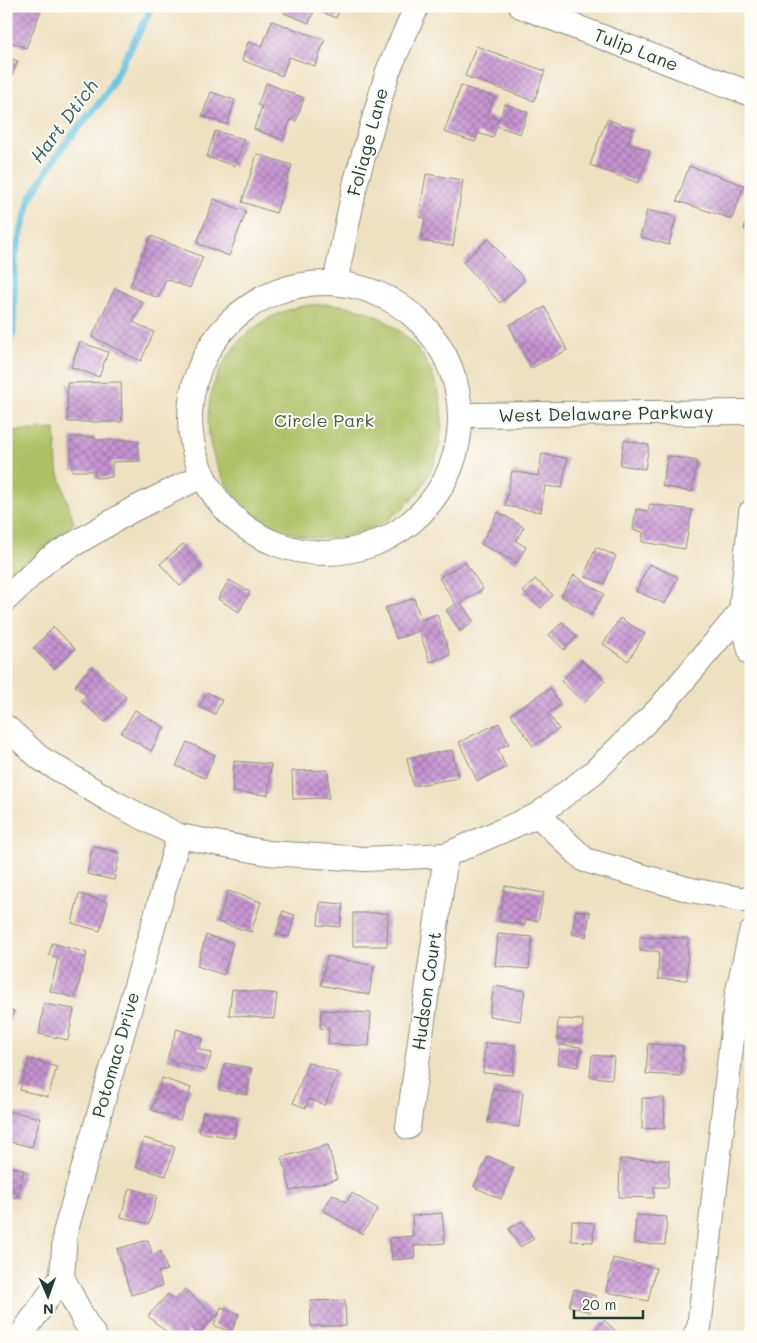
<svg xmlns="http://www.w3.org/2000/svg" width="757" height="1343" font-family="Mali,sans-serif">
  <defs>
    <pattern id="building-cross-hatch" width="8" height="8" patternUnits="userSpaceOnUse" patternTransform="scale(1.25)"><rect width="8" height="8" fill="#c692d1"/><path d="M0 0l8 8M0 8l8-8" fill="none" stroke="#a078aa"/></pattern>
  </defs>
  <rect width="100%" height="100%" fill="#fdfcf7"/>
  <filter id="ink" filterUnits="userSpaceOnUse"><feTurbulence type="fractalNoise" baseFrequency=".02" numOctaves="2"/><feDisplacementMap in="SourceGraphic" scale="10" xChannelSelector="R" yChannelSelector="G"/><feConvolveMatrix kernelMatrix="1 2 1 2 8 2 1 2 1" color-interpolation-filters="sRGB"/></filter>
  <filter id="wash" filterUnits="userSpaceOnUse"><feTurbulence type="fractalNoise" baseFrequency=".0096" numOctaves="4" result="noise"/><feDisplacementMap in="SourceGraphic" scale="20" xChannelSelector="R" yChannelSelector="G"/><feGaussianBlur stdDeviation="1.12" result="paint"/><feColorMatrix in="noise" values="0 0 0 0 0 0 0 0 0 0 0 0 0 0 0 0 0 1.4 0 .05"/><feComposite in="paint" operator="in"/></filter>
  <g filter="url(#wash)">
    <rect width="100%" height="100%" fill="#eee1c1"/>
    <g fill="#aec063" stroke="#667e4c">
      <circle cx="325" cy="421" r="117"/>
      <polygon points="55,429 57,467 74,523 6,582 6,431"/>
    </g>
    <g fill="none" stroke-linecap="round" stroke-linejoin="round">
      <polyline stroke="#62c3e1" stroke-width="7" points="6,349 13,333 15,255 30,198 61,149 105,96 148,15 151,6"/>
    </g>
    <g id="blocks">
      <g fill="url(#building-cross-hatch)">
        <polygon points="9,6 43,6 26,48 6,40 6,13"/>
        <polygon points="287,6 341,6 336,18 315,9 309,23 284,13"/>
        <polygon points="272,21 325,40 315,66 289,57 282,76 242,60 248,42 262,47"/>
        <polygon points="476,46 545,71 534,101 465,76"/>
        <polygon points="6,57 18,61 6,90"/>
        <polygon points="266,83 304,98 296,121 291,119 283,140 254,129 262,107 258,105"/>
        <polygon points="461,86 494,97 487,116 499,120 505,104 528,112 520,134 497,126 493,138 478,133 475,142 444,132"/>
        <polygon points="211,92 235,100 227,125 202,116"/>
        <polygon points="607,119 633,129 628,143 650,151 638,183 590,165"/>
        <polygon points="215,131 244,139 235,166 207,157"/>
        <polygon points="257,154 292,165 276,213 242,202"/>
        <polygon points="689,166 744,185 732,219 677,201"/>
        <polygon points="426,174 463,180 453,246 421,241 425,218 419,217"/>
        <polygon points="214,199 246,212 229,256 197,243"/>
        <polygon points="750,206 751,206 751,231 744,229"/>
        <polygon points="647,210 676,217 669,245 640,237"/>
        <polygon points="151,236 203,257 190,288 166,279 158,298 130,286"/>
        <polygon points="488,239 525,280 500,303 463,262"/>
        <polygon points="115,288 143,302 133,322 154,332 141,361 92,337"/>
        <polygon points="545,307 567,350 531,368 509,325"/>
        <polygon points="80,342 108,352 99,377 71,367"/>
        <polygon points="121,382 122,422 68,422 67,383"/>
        <polygon points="71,437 95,437 95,440 138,440 139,461 112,462 112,477 95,478 95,471 72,471"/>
        <polygon points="624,440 649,445 645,469 620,465"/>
        <polygon points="542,454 567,458 562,488 545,486 541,512 505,506 512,471 538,476"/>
        <polygon points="668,456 697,461 692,492 662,486"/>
        <polygon points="650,504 692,510 685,549 642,542 643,532 633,530 636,509 648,511"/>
        <polygon points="498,512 524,527 516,541 526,547 517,563 481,544"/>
        <polygon points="183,544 202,566 180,586 160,564"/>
        <polygon points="596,547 616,556 604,584 584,576"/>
        <polygon points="465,562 483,589 461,603 474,622 460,631 446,610 456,604 439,578"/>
        <polygon points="649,564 678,577 665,604 636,591"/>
        <polygon points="574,575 604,594 591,615 561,596"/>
        <polygon points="535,579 553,595 541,608 523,592"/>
        <polygon points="229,580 250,592 239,612 218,599"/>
        <polygon points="414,598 421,620 437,614 450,655 430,662 419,631 396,639 385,608"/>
        <polygon points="620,618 645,634 628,661 603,644"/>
        <polygon points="562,622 577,637 564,650 549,635"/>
        <polygon points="54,627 75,649 54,669 33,648"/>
        <polygon points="582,660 605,681 584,703 561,681"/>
        <polygon points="91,666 126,697 105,722 81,701 86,695 75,686"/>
        <polygon points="550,688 561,705 548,713 559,729 533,746 511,714"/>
        <polygon points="207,692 222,700 215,714 199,707"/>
        <polygon points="135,710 164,727 151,751 121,733"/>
        <polygon points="499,723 509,744 498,749 506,768 477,781 459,742"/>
        <polygon points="187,742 215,755 205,778 176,766"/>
        <polygon points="452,750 458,778 413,786 407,758"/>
        <polygon points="234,761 271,764 268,795 232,792"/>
        <polygon points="328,770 329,798 293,799 292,771"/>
        <polygon points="93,846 120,853 114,880 87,874"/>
        <polygon points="505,886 544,893 538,921 526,919 525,925 499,921"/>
        <polygon points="228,891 261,902 251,932 218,922"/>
        <polygon points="79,894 108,902 100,931 72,923"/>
        <polygon points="320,902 343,904 340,927 318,925"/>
        <polygon points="576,910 590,912 586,937 572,934"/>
        <polygon points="283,911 295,915 289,937 276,934"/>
        <polygon points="353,913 388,913 387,946 353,946"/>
        <polygon points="498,934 532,937 529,969 495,966"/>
        <polygon points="206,935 233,943 224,975 197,966"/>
        <polygon points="640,937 688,938 687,980 658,979 659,951 640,951"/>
        <polygon points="52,943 87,953 75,998 50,991 58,958 49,955"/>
        <polygon points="327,956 374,966 369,995 321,985"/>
        <polygon points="494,986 525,991 520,1021 489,1016"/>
        <polygon points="232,989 277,994 274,1019 229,1015"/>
        <polygon points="44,1004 74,1009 68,1040 39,1034"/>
        <polygon points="6,1009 14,1011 6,1031"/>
        <polygon points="321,1010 371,1013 369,1046 328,1044 329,1029 320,1028"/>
        <polygon points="558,1019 583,1020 582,1041 557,1039"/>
        <polygon points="177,1029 203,1038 199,1049 212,1053 206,1071 167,1059"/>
        <polygon points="485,1043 515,1045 513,1075 483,1073"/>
        <polygon points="648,1044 683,1046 681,1076 646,1074"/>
        <polygon points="560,1045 581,1047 578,1067 558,1064"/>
        <polygon points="592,1055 614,1057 612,1079 590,1077"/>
        <polygon points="29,1059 57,1067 48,1097 20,1090"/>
        <polygon points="308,1062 338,1073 325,1105 309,1099 306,1108 293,1103"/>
        <polygon points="225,1063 252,1068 247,1095 219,1090"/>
        <polygon points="162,1078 191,1088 180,1120 152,1110"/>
        <polygon points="493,1088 523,1092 519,1127 488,1123"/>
        <polygon points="642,1098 664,1098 665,1128 642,1129"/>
        <polygon points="10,1111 40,1118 32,1147 6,1141 6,1125"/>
        <polygon points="203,1112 237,1118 234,1138 199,1132"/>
        <polygon points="144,1138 175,1147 166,1176 136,1167"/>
        <polygon points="328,1145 337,1179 291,1191 282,1157"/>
        <polygon points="488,1156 514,1168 501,1199 474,1187"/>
        <polygon points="620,1159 669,1160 668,1187 654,1187 654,1198 619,1197"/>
        <polygon points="6,1165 24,1170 17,1198 6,1195"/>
        <polygon points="129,1188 157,1196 149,1224 121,1217"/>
        <polygon points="352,1193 378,1209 362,1234 323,1210 333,1194 346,1202"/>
        <polygon points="442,1213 445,1243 414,1246 415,1258 392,1260 390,1238 413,1236 412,1216"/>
        <polygon points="636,1215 667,1217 665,1245 634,1243"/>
        <polygon points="522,1221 534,1239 520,1247 509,1229"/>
        <polygon points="572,1221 594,1223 593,1242 571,1241"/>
        <polygon points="148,1240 152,1254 161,1251 167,1270 158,1272 162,1286 131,1295 117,1249"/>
        <polygon points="613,1258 656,1268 648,1301 606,1292"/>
        <polygon points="185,1289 215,1316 197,1337 194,1337 187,1331 181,1337 172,1337 148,1316 168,1294 175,1300"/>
        <polygon points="574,1289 596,1296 590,1312 569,1306"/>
        <polygon points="345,1300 346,1326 311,1326 310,1301"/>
        <polygon points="221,1307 239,1314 231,1333 214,1325"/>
        <polygon points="604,1320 622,1337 588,1337"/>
      </g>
    </g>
  </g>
  <g filter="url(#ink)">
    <use href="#blocks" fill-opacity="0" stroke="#868f7a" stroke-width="1"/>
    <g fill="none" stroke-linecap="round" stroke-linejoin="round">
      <g stroke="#868f7a" stroke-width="26">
        <g id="street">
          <polyline points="521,6 751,94"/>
          <polyline points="335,283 356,181 388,71 417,6"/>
          <circle cx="325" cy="418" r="135"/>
          <polyline points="461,415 751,412"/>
          <polyline points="751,512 741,612 751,654"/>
          <polyline points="6,599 47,560 132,510 202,476"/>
          <polyline points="6,727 40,758 113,802 179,836 268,853 365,859 446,855 538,815 594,772 659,709 741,612"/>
          <polyline points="538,815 585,860 691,890 751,901"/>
          <polyline points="408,1127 446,855"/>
          <polyline points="20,1337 62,1277"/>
          <polyline points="95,1337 84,1320 62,1277 65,1233 179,836"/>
          <polyline points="694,1337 699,1328 737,995 751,933"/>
        </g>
      </g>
      <use href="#street" stroke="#fff" stroke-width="24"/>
    </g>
  </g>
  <g text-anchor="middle" stroke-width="4" stroke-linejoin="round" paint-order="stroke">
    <g font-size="18" fill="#1f3d34" stroke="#fdfcf7">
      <text transform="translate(636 50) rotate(21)" y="6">Tulip Lane</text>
      <text transform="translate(368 142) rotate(-75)" y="6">Foliage Lane</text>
      <text transform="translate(606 414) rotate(-1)" y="6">West Delaware Parkway</text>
      <text transform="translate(427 991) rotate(-82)" y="6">Hudson Court</text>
      <text transform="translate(116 1055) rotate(-74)" y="6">Potomac Drive</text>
    </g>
    <g font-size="18" fill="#435e40" stroke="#fdfcf7">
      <text x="324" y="427">Circle Park</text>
    </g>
    <g font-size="19" font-style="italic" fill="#305e5f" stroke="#fdfcf7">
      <text transform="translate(64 121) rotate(-53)" y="7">Hart Dtich</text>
    </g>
  </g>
  <rect width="757" height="1343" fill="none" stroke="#fdfcf7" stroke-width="25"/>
  <g transform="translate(48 1296) rotate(178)" stroke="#fdfcf7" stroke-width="4" paint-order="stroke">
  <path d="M0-4L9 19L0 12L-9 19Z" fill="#1f3d34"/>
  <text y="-8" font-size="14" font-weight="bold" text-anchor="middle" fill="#1f3d34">N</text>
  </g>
  <path d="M574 1310v8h69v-8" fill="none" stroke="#1f3d34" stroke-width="2.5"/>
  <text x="582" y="1310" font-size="15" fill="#1f3d34" stroke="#fdfcf7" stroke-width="4" paint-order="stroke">20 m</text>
</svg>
